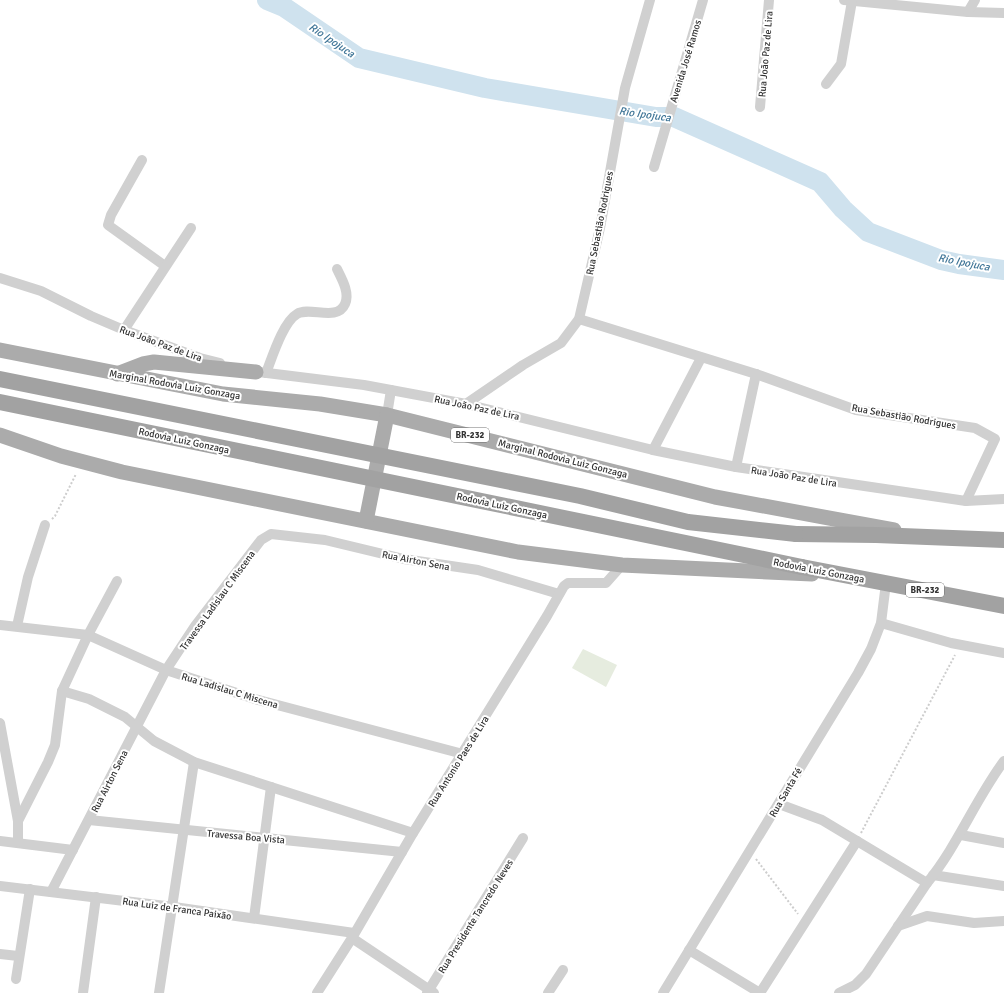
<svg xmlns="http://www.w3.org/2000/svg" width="1004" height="993" font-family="Signika,sans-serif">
  <rect width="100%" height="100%" fill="#fff"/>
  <polygon fill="#e6ecdf" points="583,649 617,665 606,687 572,668"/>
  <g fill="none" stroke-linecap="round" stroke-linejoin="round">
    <polyline stroke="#cfe2ee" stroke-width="20" points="267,0 284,7 359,58 485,88 656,117 674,117 820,182 843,209 868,232 941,260 959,264 1004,270"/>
    <g stroke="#cdcdcd" stroke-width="2" stroke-dasharray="2 2" stroke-linecap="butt">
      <polyline points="52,519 55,516 76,474"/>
      <polyline points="861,833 955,655"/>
      <polyline points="756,859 798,914"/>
    </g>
    <g stroke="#d0d0d0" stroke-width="10">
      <polyline points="844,0 968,12 1004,13"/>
      <polyline points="968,12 975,0"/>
      <polyline points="826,84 841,64 852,1"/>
      <polyline points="760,107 769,0"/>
      <polyline points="142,160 111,215 108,225 165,266"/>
      <polyline points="654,167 703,0"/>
      <polyline points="0,278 41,291 91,316 124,330 200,358 220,363"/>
      <polyline points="579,319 756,374 856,410 975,428 995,439 966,501"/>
      <polyline points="124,330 191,228"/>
      <polyline points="251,371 364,385 466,404 653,450 736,467 966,501 1004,499"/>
      <path d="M266,373C272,358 283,322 297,314C310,306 337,322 345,304C350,293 342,279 337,269"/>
      <polyline points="466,404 523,365 561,343 579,319 600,228 625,88 650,0"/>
      <polyline points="387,415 391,390"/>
      <polyline points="653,450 701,358"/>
      <polyline points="736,467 756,374"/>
      <polyline points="881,623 951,643 1004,653"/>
      <polyline points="0,625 88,635 166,670 255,699 463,754"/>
      <polyline points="17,626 28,577 45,525"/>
      <polyline points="62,691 89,699 125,717 154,741 194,762 413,833"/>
      <polyline points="0,723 18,821"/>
      <polyline points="779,804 822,820 927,883 866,974 855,985 839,993"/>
      <polyline points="89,820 402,852"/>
      <polyline points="961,835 1004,843"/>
      <polyline points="0,841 73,850"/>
      <polyline points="18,842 18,821 48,762 55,745 62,691 88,635 117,581"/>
      <polyline points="933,875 1004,886"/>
      <path d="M927,883C958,845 975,800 1004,761"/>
      <polyline points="0,886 174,907 354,933"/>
      <polyline points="51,892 166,670 195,626 261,540 271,534 325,540 404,559 478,570 559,594"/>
      <polyline points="254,918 271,787"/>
      <polyline points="898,926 927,916 974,923 1004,921"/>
      <polyline points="352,938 434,993"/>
      <polyline points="689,950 760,993"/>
      <polyline points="0,954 18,956"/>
      <polyline points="16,979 30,889"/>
      <polyline points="83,993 96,897"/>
      <polyline points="159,993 194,762"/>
      <polyline points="317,993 352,938 413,833 547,616 564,586 568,583 606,583 622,565"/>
      <polyline points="427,993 523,838"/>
      <polyline points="548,993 563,970"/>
      <polyline points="663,993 858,673 871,649 881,623 886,583"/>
      <polyline points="760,993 857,841"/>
    </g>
    <g stroke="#ababab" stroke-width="15">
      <polyline points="0,350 223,394 320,404 387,415 715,497 894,530"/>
      <polyline points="117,374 143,364 154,362 256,372"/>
      <polyline points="0,435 61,456 122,472 518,552 622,565 812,574"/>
      <polyline points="366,521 387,415"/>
    </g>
    <g stroke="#a2a2a2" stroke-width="16">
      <polyline points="796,534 876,535 1004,540"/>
      <polyline points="802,567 1004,606"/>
    </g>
    <g stroke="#a2a2a2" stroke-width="16">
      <polyline points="0,379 580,496 688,522 796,534"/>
      <polyline points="0,402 802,567"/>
    </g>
  </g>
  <g text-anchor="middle" stroke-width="4" stroke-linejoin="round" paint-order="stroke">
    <g fill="#fff" stroke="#707070" stroke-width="1">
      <rect x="451" y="428" width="38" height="14" rx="3"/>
      <rect x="906" y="583" width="38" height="14" rx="3"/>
    </g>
    <g font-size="9" font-weight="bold" fill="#333">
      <text x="470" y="438">BR-232</text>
      <text x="925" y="593">BR-232</text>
    </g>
    <g font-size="10" fill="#333" stroke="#fff">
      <text transform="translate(765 54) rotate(-85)" y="4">Rua João Paz de Lira</text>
      <text transform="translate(685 61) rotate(-73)" y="4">Avenida José Ramos</text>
      <text transform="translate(599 223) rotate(-79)" y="4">Rua Sebastião Rodrigues</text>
      <text transform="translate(161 343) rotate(20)" y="4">Rua João Paz de Lira</text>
      <text transform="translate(175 384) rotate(10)" y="4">Marginal Rodovia Luiz Gonzaga</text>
      <text transform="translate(477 407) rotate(12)" y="4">Rua João Paz de Lira</text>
      <text transform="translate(904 416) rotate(10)" y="4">Rua Sebastião Rodrigues</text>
      <text transform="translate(184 440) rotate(12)" y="4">Rodovia Luiz Gonzaga</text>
      <text transform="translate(563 458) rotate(14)" y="4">Marginal Rodovia Luiz Gonzaga</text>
      <text transform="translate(794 476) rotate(9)" y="4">Rua João Paz de Lira</text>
      <text transform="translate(502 505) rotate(12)" y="4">Rodovia Luiz Gonzaga</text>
      <text transform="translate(416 560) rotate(11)" y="4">Rua Airton Sena</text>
      <text transform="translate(819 570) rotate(11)" y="4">Rodovia Luiz Gonzaga</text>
      <text transform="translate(217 600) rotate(-54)" y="4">Travessa Ladislau C Miscena</text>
      <text transform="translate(230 690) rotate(17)" y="4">Rua Ladislau C Miscena</text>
      <text transform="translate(458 761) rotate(-58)" y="4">Rua Antonio Paes de Lira</text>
      <text transform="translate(109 781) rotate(-63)" y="4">Rua Airton Sena</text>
      <text transform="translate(785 792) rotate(-60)" y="4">Rua Santa Fé</text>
      <text transform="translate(246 836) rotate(5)" y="4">Travessa Boa Vista</text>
      <text transform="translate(177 908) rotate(8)" y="4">Rua Luiz de Franca Paixão</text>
      <text transform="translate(475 916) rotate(-58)" y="4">Rua Presidente Tancredo Neves</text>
    </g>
    <g font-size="11" font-style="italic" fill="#3f7597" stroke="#fff">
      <text transform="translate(332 40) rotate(34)" y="4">Rio Ipojuca</text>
      <text transform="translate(645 114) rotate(8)" y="4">Rio Ipojuca</text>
      <text transform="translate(964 262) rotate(11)" y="4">Rio Ipojuca</text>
    </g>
  </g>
</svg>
